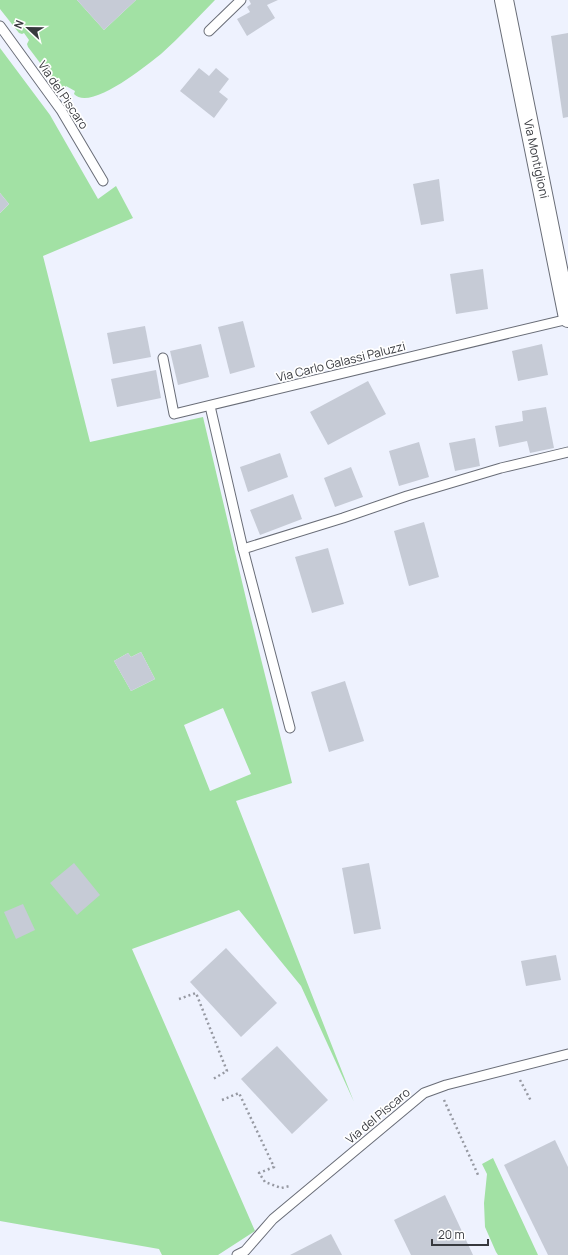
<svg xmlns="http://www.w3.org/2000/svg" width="568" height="1255" font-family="Manrope,sans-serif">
  <rect width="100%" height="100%" fill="#eef2fe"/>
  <g fill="#a2e1a4" fill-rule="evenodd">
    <path d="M0,0H77L104,30L136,0H215C197,18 180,37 161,54C147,65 90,112 74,94L75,91L66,86L65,90L63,91L59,88L28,47L27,44L29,40L24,33L22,34L19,33L0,9Z"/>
    <path d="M0,48L50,115L98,199L116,186L133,218L43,256L90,442L203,417L248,607L292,783L236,801L354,1102L301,986L239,910L132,949L255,1231L218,1255H162L159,1249L0,1221V213L9,204L0,193ZM141,652L155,679L131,691L114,661L128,653L131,657ZM223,708L251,774L210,791L184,725Z"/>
    <polygon points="493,1158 538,1255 498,1255 496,1252 485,1227 484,1203 487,1174 482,1164"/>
  </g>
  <g fill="#c6cbd6">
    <polygon points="77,0 136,0 104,30"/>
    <polygon points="249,0 278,0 267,5 275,18 247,36 237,19 250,12 247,7 251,4"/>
    <polygon points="568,33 568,117 563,118 551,36"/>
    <polygon points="199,68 209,76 216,68 229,79 219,92 228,99 214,118 180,91"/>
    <polygon points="439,179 444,221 421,225 413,184"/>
    <polygon points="0,193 9,204 0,213"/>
    <polygon points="483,269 488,309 456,314 450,274"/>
    <polygon points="243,321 255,367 230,374 218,327"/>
    <polygon points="145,326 151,357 113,364 107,333"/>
    <polygon points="201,344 209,377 178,385 170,351"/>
    <polygon points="542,344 548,375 518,381 512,351"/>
    <polygon points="156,370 161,398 117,407 111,379"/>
    <polygon points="368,381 386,414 328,445 310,412"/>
    <polygon points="546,407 554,448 530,453 527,441 499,447 495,426 523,421 522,411"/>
    <polygon points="475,438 480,466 455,471 449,443"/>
    <polygon points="419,442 429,477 399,486 389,451"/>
    <polygon points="280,453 288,477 248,492 240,467"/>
    <polygon points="351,467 363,497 335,507 324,478"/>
    <polygon points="293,494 302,519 260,535 250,510"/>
    <polygon points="424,522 439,577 409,586 394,531"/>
    <polygon points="328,548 344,604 312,613 295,557"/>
    <polygon points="141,652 155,679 131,691 114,661 128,653 131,657"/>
    <polygon points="345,681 364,741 329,752 311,692"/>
    <polygon points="74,863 100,895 77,915 50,883"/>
    <polygon points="369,863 381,929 354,934 342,868"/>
    <polygon points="23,904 35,930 16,939 4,912"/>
    <polygon points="226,948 277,1003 241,1037 190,982"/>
    <polygon points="556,955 561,980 526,986 521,961"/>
    <polygon points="277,1046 328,1100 292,1134 241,1079"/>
    <polygon points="555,1140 568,1167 568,1255 548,1255 504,1165"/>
    <polygon points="445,1195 473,1255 411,1255 394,1220"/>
    <polygon points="331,1234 342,1255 290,1255"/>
  </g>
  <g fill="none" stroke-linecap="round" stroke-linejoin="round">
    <g stroke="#696d77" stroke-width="11">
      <g id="lane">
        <polyline points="0,26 61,110 103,181"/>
        <polyline points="209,31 241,0"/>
        <polyline points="163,358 174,414 568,319"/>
        <polyline points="210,406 243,549 290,728"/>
        <polyline points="243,549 343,518 407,496 501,468 568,452"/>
        <polyline points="237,1255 245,1251 273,1219 424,1093 446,1085 568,1054"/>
      </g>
    </g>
    <g stroke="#696d77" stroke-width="20">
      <polyline id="street" points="504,0 568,318"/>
    </g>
    <g stroke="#9699a2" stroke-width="2.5" stroke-dasharray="2 3" stroke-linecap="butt">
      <polyline points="179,999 196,993 227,1071 213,1079"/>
      <polyline points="520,1080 531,1101"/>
      <polyline points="222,1100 239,1093 274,1167 259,1173 265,1182 281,1188 290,1186"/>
      <polyline points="444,1100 479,1177"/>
    </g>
    <use href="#lane" stroke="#fff" stroke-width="9"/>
    <use href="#street" stroke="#fff" stroke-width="18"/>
  </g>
  <g text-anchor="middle" stroke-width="3.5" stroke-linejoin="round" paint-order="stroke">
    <g font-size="12" fill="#37393e" stroke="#fff">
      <text transform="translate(63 95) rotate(56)" y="4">Via del Piscaro</text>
      <text transform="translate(536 159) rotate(78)" y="4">Via Montiglioni</text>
      <text transform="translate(341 362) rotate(-14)" y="4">Via Carlo Galassi Paluzzi</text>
      <text transform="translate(378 1116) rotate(-40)" y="4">Via del Piscaro</text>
    </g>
  </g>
  <g transform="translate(28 28) rotate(292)" stroke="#ffffff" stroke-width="3" paint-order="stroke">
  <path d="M0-3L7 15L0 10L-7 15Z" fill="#37393e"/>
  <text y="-6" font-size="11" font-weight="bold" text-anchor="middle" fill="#37393e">N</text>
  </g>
  <path d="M432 1239v6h56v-6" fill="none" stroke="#37393e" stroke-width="2"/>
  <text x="438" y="1239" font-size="12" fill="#37393e" stroke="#ffffff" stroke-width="3" paint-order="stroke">20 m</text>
</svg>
